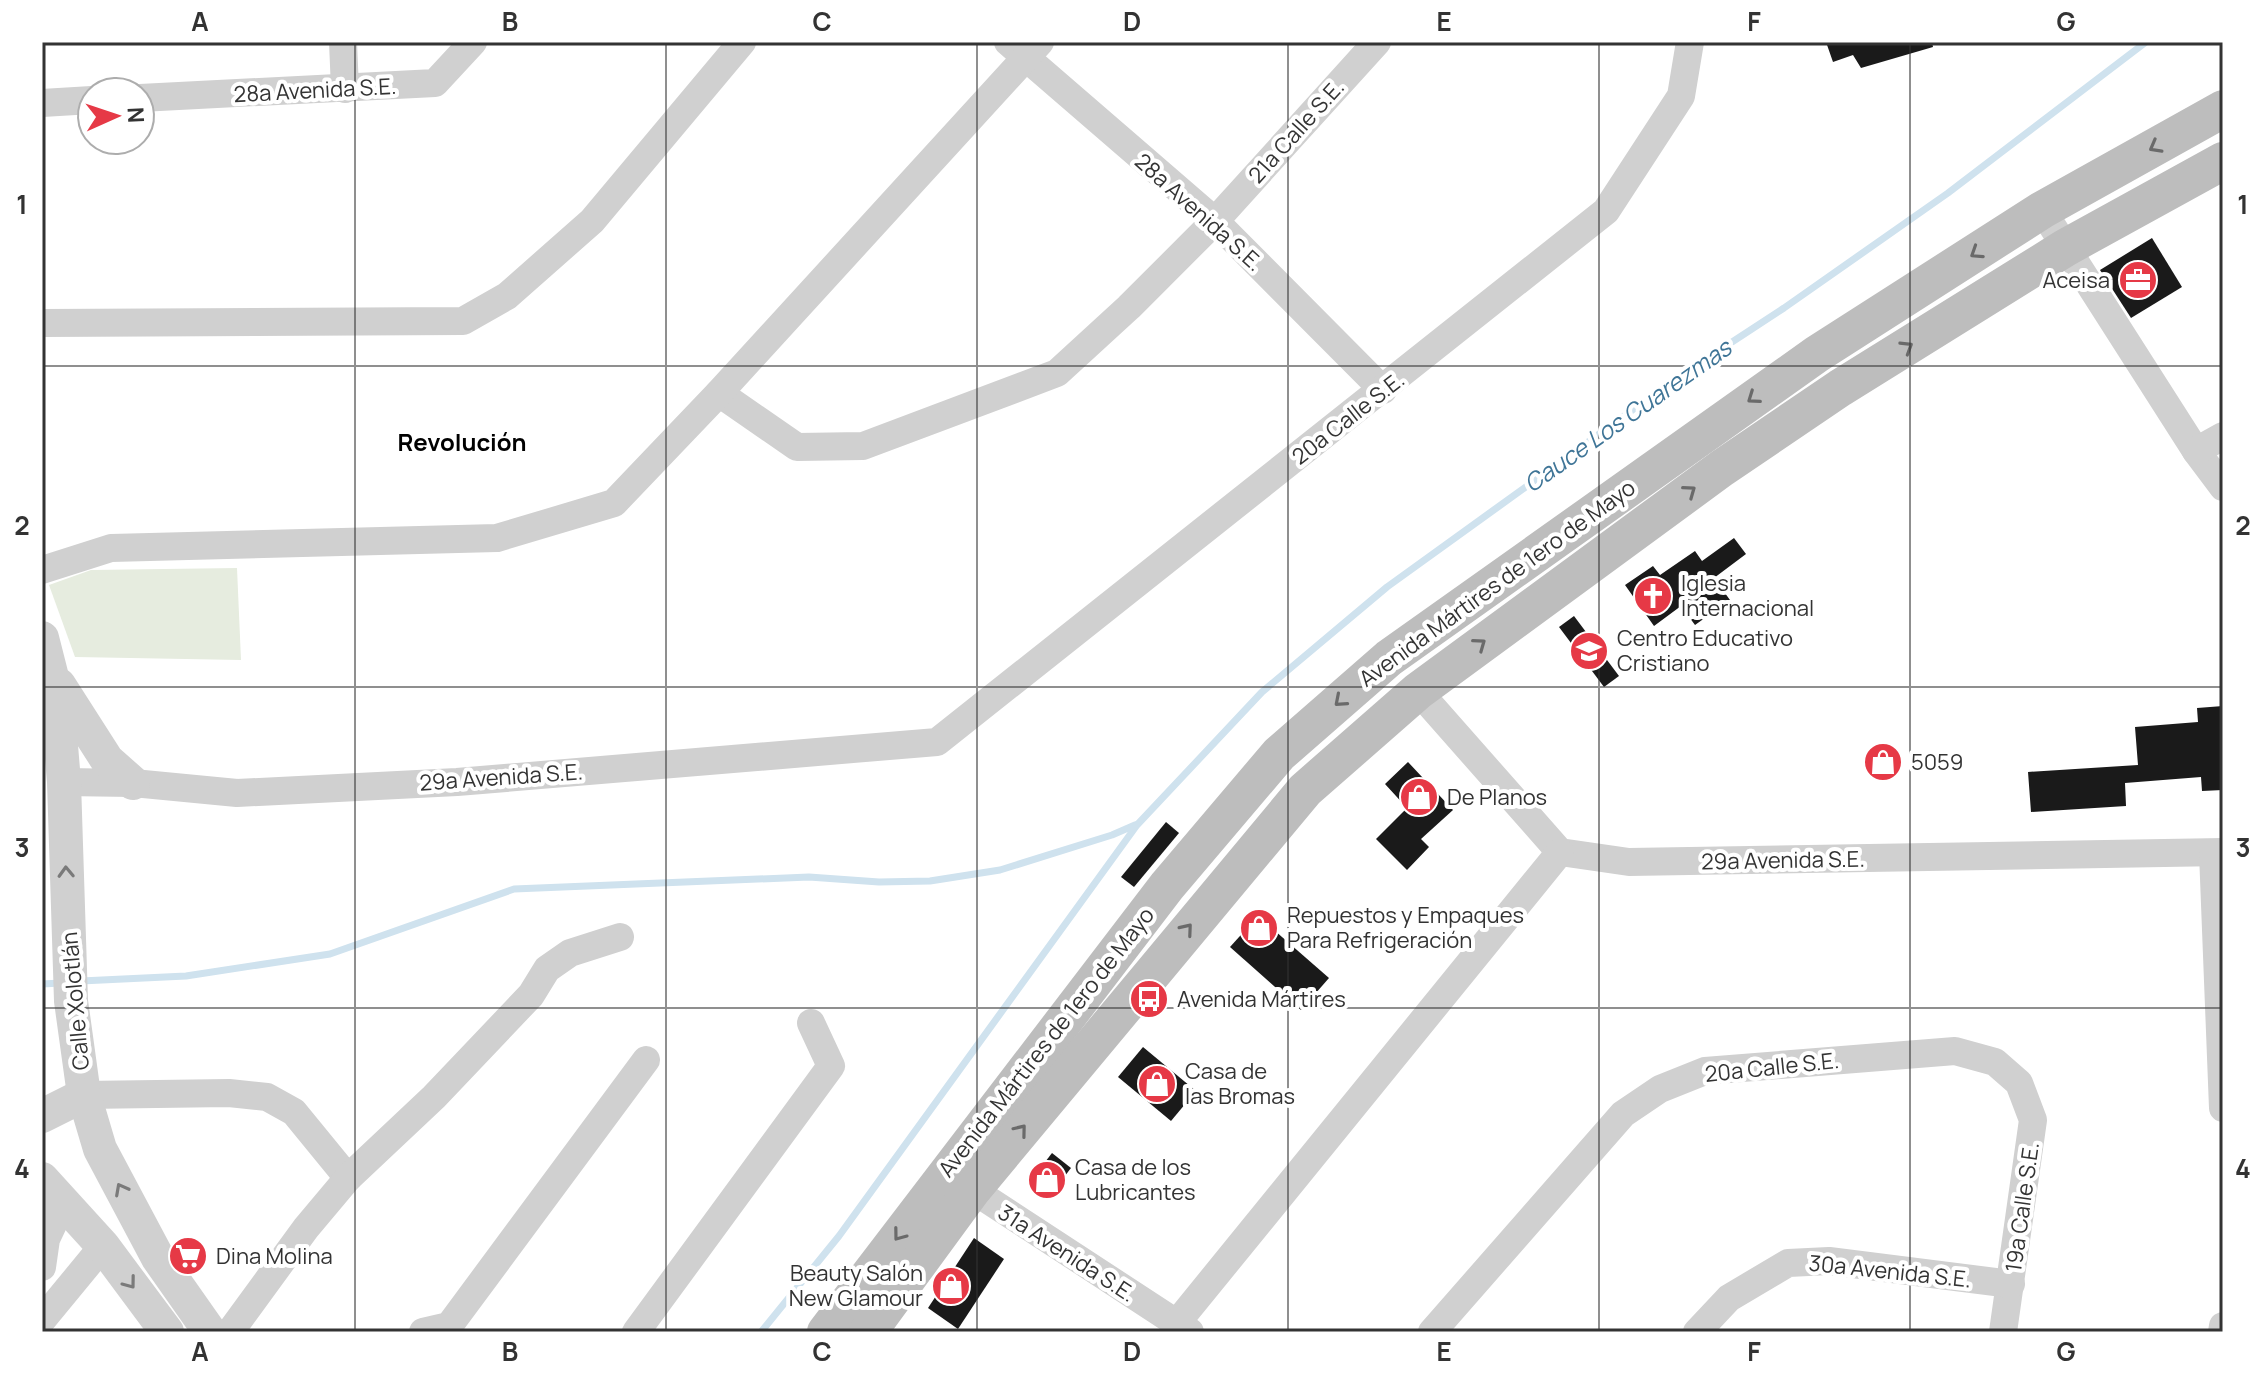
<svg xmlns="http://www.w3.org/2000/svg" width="2265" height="1374" viewBox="0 0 2265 1374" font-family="Manrope,sans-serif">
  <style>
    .green { fill: #e6ecdf }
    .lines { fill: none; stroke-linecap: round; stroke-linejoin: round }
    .stream { stroke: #cfe2ee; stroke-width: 7 }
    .building { fill: #1a1a1a }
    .minor { stroke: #d0d0d0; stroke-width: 28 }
    .tertiary { stroke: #d0d0d0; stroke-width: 34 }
    .secondary { stroke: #bdbdbd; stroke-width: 38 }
    .oneway { stroke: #6a6a6a }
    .oneway2 { stroke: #7a7a7a }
    .grid { fill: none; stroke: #333; stroke-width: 2; stroke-opacity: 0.55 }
    .labels { text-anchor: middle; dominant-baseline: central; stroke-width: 8; stroke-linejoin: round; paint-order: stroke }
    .street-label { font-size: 22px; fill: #333; stroke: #fff }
    .poi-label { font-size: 22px; fill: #333; stroke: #fff; text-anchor: start }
    .water-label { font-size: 24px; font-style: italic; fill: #3f7597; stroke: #fff }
    .neighbourhood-label { font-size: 24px; font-weight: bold; fill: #000; stroke: #fff }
    .neatline { fill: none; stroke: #333; stroke-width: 3 }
    .grid-label { font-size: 26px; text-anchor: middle; font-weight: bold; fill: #333 }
  </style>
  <rect width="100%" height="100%" fill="#fff"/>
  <!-- green -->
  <path class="green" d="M237 568 241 660 75 657 49 585 91 570Z"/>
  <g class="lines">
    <!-- stream -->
    <g class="stream">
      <path d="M81 981 186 976 330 954 514 889 809 877 879 882 930 881 1000 870 1112 835 1135 825"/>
      <path d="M42 984 61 983"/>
      <path d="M761 1332 839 1236 1137 825 1262 692 1387 587 1674 380 1784 308 1948 193 2146 42"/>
    </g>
  </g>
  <!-- building -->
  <g class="building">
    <path d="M1826 42H1932L1933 47 1861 68 1853 55 1833 62Z"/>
    <path d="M2152 238 2182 287 2131 318 2100 270Z"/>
    <path d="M1734 538 1746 554 1714 578 1730 600 1695 625 1681 606 1654 626 1625 585 1653 566 1660 575 1695 551 1702 561Z"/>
    <path d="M1574 616 1619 676 1604 687 1559 627Z"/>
    <path d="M2223 706V790L2202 791 2201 777 2125 783 2126 806 2031 812 2028 772 2138 765 2135 727 2198 722 2197 708Z"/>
    <path d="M1408 762 1453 810 1421 839 1429 847 1407 870 1376 839 1407 808 1385 784Z"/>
    <path d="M1166 822 1179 833 1134 887 1121 877Z"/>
    <path d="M1258 916 1329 978 1301 1010 1230 947Z"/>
    <path d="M1143 1047 1196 1091 1171 1121 1118 1077Z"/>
    <path d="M1052 1153 1071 1168 1048 1198 1029 1183Z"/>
    <path d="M974 1238 1004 1259 958 1329 928 1308Z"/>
  </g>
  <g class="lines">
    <!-- minor -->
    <g class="minor">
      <path d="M343 42 345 89"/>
      <path d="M1008 42 1215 221 1383 390"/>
      <path d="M140 98 435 83 473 42"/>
      <path d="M42 103 92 100"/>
      <path d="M2042 210 2196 451 2223 487"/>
      <path d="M42 323 463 321 507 296 592 221 742 42"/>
      <path d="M719 393 797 447 863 446 1057 373 1129 307 1215 221 1377 42"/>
      <path d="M2196 451 2223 436"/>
      <path d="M42 570 111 548 497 538 614 503 719 393 1040 42"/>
      <path d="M1418 691 1560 852 1629 862 2223 852"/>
      <path d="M64 782 133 783 237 793 457 782 937 742 1606 211 1681 96 1690 42"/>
      <path d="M2213 853 2223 1108"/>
      <path d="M84 1095 229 1093 267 1097 294 1112 348 1178"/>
      <path d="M956 1179 1190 1332"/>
      <path d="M42 1267 46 1239 64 1201"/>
      <path d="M42 1320 103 1246"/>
      <path d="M1176 1324 1560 852"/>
      <path d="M230 1332 306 1228 348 1178 434 1097 531 995 547 969 570 953 620 937"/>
      <path d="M423 1332 449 1326 646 1060"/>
      <path d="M636 1332 831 1066 811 1023"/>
      <path d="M1432 1332 1623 1114 1660 1089 1705 1071 1955 1051 1995 1062 2019 1083 2033 1120 2003 1332"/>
      <path d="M1697 1332 1729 1298 1788 1263 1829 1261 2011 1284"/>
      <path d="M2222 1332 2223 1326"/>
    </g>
    <!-- tertiary -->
    <g class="tertiary">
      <path d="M42 638 57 697 64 782 71 1001 84 1095 100 1149 158 1258 210 1332"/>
      <path d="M59 685 107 760 133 783"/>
      <path d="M42 1116 84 1095"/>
      <path d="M42 1179 103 1246 167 1332"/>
    </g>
    <!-- secondary -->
    <g class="secondary">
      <path d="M826 1332 1167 886 1279 754 1389 658 1817 354 2042 210 2223 109"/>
      <path d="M868 1332 972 1190 1305 790 1418 691 1722 468 1840 388 2065 248 2223 161"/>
    </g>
  </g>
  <!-- one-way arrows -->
  <defs><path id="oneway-chevron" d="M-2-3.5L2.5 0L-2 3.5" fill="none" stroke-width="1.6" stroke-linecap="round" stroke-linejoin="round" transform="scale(2)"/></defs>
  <g class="oneway">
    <use href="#oneway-chevron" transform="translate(2155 147) rotate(151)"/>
    <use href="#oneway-chevron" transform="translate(1976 253) rotate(147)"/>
    <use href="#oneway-chevron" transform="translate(1907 347) rotate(-32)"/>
    <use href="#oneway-chevron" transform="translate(1753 398) rotate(145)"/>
    <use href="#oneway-chevron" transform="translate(1690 491) rotate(-36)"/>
    <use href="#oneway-chevron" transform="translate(1480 644) rotate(-36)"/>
    <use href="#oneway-chevron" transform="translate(1340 701) rotate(139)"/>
    <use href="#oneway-chevron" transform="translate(1187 929) rotate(-50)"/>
    <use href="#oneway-chevron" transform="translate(1021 1130) rotate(-51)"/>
    <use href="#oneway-chevron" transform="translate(899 1235) rotate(127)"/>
  </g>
  <g class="oneway2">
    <use href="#oneway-chevron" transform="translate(66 872) rotate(-92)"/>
    <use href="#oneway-chevron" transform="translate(121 1189) rotate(-118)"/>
    <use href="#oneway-chevron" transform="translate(130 1283) rotate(53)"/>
  </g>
  <!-- grid -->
  <path class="grid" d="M355 42V1332M666 42V1332M977 42V1332M1288 42V1332M1599 42V1332M1910 42V1332M42 366H2223M42 687H2223M42 1008H2223"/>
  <!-- icons -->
  <defs>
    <symbol id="office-disc" viewBox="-11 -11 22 22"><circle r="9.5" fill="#e63946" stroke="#fff"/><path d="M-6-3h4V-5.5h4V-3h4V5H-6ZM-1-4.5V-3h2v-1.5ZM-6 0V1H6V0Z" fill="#fff"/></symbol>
    <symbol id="church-disc" viewBox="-11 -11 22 22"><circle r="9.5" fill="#e63946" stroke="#fff"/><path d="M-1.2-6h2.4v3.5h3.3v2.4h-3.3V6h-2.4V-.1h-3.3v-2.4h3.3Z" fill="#fff"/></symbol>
    <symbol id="school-disc" viewBox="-11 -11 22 22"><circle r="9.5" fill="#e63946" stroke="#fff"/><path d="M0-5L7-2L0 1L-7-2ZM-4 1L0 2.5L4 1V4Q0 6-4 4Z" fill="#fff"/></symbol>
    <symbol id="shop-disc" viewBox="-11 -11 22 22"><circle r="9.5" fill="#e63946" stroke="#fff"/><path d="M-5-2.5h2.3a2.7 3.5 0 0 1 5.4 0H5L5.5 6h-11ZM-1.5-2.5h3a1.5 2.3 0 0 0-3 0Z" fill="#fff"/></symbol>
    <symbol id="bus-disc" viewBox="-11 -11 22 22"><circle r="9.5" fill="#e63946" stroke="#fff"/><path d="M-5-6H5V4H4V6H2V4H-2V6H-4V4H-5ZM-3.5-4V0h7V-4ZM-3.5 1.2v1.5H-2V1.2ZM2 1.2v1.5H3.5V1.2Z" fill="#fff"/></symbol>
    <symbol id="supermarket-disc" viewBox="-11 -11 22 22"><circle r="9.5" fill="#e63946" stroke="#fff"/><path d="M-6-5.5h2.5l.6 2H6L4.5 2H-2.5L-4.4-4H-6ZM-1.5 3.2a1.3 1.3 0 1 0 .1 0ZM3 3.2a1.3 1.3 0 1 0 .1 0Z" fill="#fff"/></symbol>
  </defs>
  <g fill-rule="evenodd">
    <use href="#office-disc" x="2116" y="258" width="44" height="44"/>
    <use href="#church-disc" x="1631" y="574" width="44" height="44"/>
    <use href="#school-disc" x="1567" y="629" width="44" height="44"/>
    <use href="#shop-disc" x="1861" y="740" width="44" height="44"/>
    <use href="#shop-disc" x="1397" y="775" width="44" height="44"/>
    <use href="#shop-disc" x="1237" y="906" width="44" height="44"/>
    <use href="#bus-disc" x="1127" y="977" width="44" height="44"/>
    <use href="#shop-disc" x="1135" y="1062" width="44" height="44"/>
    <use href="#shop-disc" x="1025" y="1158" width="44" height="44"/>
    <use href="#supermarket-disc" x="166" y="1234" width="44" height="44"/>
    <use href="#shop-disc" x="929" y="1264" width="44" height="44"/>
  </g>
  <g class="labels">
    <!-- street labels -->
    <g class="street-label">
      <text transform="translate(315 90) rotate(-3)">28a Avenida S.E.</text>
      <text transform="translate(1296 131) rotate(-48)">21a Calle S.E.</text>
      <text transform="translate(1199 212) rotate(42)">28a Avenida S.E.</text>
      <text transform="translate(1348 418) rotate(-38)">20a Calle S.E.</text>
      <text transform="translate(1497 583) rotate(-36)">Avenida Mártires de 1ero de Mayo</text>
      <text transform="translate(501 777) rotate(-4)">29a Avenida S.E.</text>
      <text transform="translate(1783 860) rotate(-1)">29a Avenida S.E.</text>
      <text transform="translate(75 1001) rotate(-95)">Calle Xolotlán</text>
      <text transform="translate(1046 1042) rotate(-52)">Avenida Mártires de 1ero de Mayo</text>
      <text transform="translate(1772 1067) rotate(-6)">20a Calle S.E.</text>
      <text transform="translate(2022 1207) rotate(-82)">19a Calle S.E.</text>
      <text transform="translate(1067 1253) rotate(33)">31a Avenida S.E.</text>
      <text transform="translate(1890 1271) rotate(6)">30a Avenida S.E.</text>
    </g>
    <!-- poi labels -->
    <g class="poi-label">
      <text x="2110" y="280" text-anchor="end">Aceisa</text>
      <text x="1681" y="583">Iglesia<tspan x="1681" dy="25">Internacional</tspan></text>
      <text x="1617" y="638">Centro Educativo<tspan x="1617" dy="25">Cristiano</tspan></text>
      <text x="1911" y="762">5059</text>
      <text x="1447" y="797">De Planos</text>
      <text x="1287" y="915">Repuestos y Empaques<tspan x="1287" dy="25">Para Refrigeración</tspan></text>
      <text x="1177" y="999">Avenida Mártires</text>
      <text x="1185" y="1071">Casa de<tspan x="1185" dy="25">las Bromas</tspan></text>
      <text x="1075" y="1167">Casa de los<tspan x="1075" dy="25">Lubricantes</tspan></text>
      <text x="216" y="1256">Dina Molina</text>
      <text x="923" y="1273" text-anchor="end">Beauty Salón<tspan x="923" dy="25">New Glamour</tspan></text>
    </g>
    <!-- water labels -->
    <g class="water-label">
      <text transform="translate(1627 415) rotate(-35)">Cauce Los Cuarezmas</text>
    </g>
    <!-- neighbourhood labels -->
    <g class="neighbourhood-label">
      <text x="462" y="441">Revolución</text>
    </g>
  </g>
  <!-- border -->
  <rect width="2265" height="1374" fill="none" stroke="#ffffff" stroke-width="88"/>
  <!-- north arrow -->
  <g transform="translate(116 116) rotate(87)"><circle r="38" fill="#ffffff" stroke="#adadad" stroke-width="2"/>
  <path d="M0-6L14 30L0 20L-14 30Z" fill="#e63946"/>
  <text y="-12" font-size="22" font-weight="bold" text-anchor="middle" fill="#333333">N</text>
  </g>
  <rect x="44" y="44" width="2177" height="1286" class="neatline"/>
  <g class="grid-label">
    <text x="200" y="31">A</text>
    <text x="510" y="31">B</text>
    <text x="822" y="31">C</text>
    <text x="1132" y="31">D</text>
    <text x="1444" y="31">E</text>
    <text x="1754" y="31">F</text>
    <text x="2066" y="31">G</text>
    <text x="22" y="214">1</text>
    <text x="2243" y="214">1</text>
    <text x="22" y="535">2</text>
    <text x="2243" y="535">2</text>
    <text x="22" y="857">3</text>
    <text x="2243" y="857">3</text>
    <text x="22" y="1178">4</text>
    <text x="2243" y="1178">4</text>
    <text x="200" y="1361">A</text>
    <text x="510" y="1361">B</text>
    <text x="822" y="1361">C</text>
    <text x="1132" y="1361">D</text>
    <text x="1444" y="1361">E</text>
    <text x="1754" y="1361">F</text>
    <text x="2066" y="1361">G</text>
  </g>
</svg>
